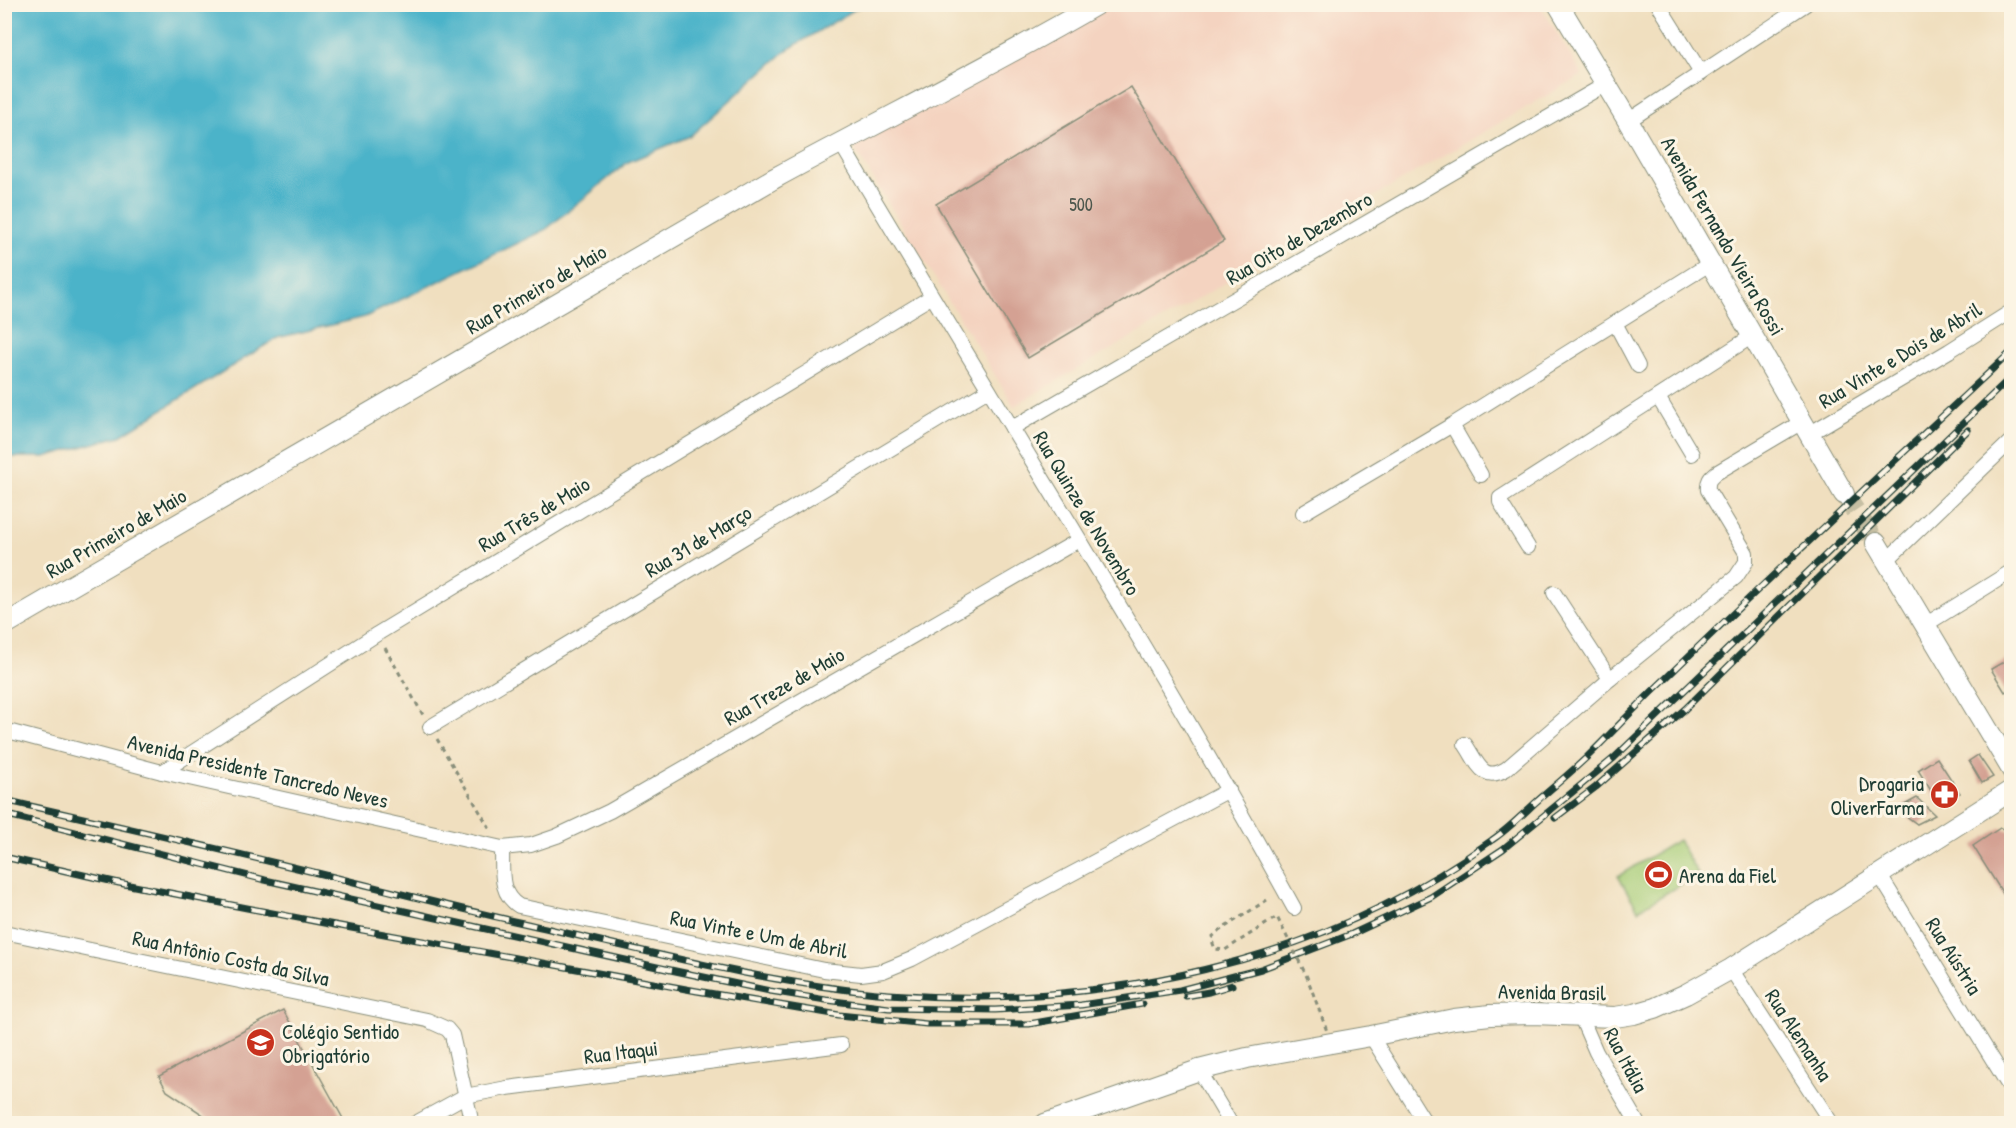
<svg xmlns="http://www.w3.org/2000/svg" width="2016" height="1128" viewBox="0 0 2016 1128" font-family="'Patrick Hand',sans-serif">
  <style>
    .built { fill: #f4d3c0 }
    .green { fill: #a6cc76; stroke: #628455; stroke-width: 1.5 }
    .water { fill: #4bb3c9; stroke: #35787e; stroke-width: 1.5 }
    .building { fill: #d4a193 }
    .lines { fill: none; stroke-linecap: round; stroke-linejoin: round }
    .secondary-tunnel { stroke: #c6bfa3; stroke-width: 20; stroke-dasharray: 20 10; stroke-linecap: butt }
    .street-casing { stroke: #888e7a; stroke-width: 16 }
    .secondary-casing { stroke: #888e7a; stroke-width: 22 }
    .path { stroke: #888e7a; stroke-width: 3; stroke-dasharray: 4.5 4.5; stroke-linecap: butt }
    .street { stroke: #fff; stroke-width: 14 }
    .secondary { stroke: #fff; stroke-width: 20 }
    .rail-casing { stroke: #1f3d34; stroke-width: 7 }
    .rail { stroke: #fcf5e5; stroke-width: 4.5; stroke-dasharray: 14; stroke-linecap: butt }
    .path-bridge { stroke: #888e7a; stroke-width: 3; stroke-dasharray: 4.5 4.5; stroke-linecap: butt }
    .labels { text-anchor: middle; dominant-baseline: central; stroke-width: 6; stroke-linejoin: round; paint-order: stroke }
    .number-label { font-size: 18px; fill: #4c564c }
    .street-label { font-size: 21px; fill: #1f3d34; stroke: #fcf5e5 }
    .poi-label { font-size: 21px; fill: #1f3d34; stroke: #fcf5e5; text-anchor: start }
  </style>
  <rect width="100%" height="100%" fill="#fcf5e5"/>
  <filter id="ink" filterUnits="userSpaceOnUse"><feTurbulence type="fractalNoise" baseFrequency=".0167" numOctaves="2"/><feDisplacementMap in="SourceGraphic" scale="12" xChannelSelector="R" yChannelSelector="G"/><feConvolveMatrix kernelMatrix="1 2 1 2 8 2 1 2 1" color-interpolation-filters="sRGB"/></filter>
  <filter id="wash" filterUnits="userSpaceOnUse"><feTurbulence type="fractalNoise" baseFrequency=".008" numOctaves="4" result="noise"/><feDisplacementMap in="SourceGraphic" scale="24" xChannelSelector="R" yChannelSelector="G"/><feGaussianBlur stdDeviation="1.35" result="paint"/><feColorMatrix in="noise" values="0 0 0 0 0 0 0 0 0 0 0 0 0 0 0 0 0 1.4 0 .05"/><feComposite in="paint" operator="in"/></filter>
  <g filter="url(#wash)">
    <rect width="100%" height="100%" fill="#f0dfbf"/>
    <!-- built -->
    <path class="built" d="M1109 5H1540L1582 75 1014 406 853 146Z"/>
    <!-- green -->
    <path class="green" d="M1678 840 1698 874 1638 910 1618 876Z"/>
    <!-- water -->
    <path class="water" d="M5 4H862V5L787 50 690 136 628 162 545 230 365 317 277 338 120 436 45 457H5Z"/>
    <g id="blocks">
      <!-- building -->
      <g class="building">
        <path d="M1131 87 1224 241 1028 358 936 204Z"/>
        <path d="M2012 657V688L2005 692 1991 669Z"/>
        <path d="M1978 755 1993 777 1982 783 1969 761Z"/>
        <path d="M1937 758 1960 793 1940 805 1918 770Z"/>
        <path d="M1917 798 1935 815 1917 824 1897 809Z"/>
        <path d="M2000 828 2012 831V893L2005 897 1973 846Z"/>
        <path d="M283 1010 346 1124H217L167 1091 159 1076Z"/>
      </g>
    </g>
  </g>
  <g filter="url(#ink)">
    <use href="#blocks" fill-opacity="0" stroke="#888e7a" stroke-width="1.5"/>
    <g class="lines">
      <!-- secondary-tunnel -->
      <path class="secondary-tunnel" d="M1844 494 1876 543"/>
      <defs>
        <g id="street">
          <path d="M1658 4 1701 73"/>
          <path d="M1628 121 1806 4"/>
          <path d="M840 142C991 398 1151 648 1294 908"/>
          <path d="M1615 323 1638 366"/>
          <path d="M1658 397 1692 454"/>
          <path d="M1452 425 1481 475"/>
          <path d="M1012 428 1606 84"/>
          <path d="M1809 434 1949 351 2012 311"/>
          <path d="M1303 513 1452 425 1711 263"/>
          <path d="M1528 547 1500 502V498L1754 335"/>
          <path d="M1886 561 2012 440"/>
          <path d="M1554 593 1610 679"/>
          <path d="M1925 625 2012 571"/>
          <path d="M430 727 988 390"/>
          <path d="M4 730 162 772 502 848 531 845 557 836 610 811 1079 540"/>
          <path d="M1465 744C1478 763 1482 783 1506 769L1610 679 1736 577 1746 562V553L1708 490C1707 481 1710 478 1716 473L1802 422"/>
          <path d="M162 772 377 634 931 297"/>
          <path d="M502 848C503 870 498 893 519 906L824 970 861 974 883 971 912 959 1229 790"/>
          <path d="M1879 874 2012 1091"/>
          <path d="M4 932 427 1020 447 1029 452 1035 472 1124"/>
          <path d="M1731 969 1832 1124"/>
          <path d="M1580 1015 1596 1052 1638 1124"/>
          <path d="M1371 1036 1426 1124"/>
          <path d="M1199 1070 1231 1124"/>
          <path d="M414 1124 465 1096 507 1088 841 1045"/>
        </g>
        <g id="secondary">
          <path d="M1558 4 1628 121 1844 494"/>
          <path d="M1876 543 2012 770"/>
          <path d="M4 625 773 179C881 120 991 66 1097 4"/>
          <path d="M1045 1124 1199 1070 1247 1058 1371 1036 1454 1019 1490 1015 1532 1014 1615 1017 1634 1014 1655 1008 1686 994 1731 969 2012 790"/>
        </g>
      </defs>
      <!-- street casing -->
      <use href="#street" class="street-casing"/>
      <!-- secondary casing -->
      <use href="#secondary" class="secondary-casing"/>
      <!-- path -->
      <g class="path">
        <path d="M385 648 423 715"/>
        <path d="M437 739 490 829"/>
      </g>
      <!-- street -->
      <use href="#street" class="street"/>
      <!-- secondary -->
      <use href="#secondary" class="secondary"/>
      <defs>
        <g id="rail">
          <path d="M4 800C96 821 189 842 280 864 361 883 441 905 523 923 643 950 766 984 889 994 1097 1010 1322 964 1492 840 1507 830 1521 816 1535 803 1552 788 1569 774 1586 758 1613 732 1638 704 1666 678 1780 567 1896 460 2012 351"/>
          <path d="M4 814 265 880 666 969 770 991 826 1000 889 1008 995 1010 1081 1005 1180 990 1261 969 1352 934 1431 897 1503 849 1614 758 2012 376"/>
          <path d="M1555 818 1596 787 1685 709 1968 430"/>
          <path d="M4 857 119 883 324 923 697 991 839 1015 927 1024H1029L1142 1004"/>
          <path d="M1186 996 1209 992 1232 985"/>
        </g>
      </defs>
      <!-- rail casing -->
      <use href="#rail" class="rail-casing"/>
      <!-- rail -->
      <use href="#rail" class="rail"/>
      <!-- path-bridge -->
      <path class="path-bridge" d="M1267 900 1219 931 1211 938 1215 949 1225 950 1277 917 1307 977 1328 1034"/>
    </g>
  </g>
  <!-- icons -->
  <defs>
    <symbol id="pharmacy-disc" viewBox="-11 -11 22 22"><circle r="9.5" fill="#c8321e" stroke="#fcf5e5"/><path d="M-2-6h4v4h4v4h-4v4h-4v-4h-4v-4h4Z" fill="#fff"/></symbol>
    <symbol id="stadium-disc" viewBox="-11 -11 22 22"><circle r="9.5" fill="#c8321e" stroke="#fcf5e5"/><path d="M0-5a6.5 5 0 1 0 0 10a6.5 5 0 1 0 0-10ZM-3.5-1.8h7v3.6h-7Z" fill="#fff"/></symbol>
    <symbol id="school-disc" viewBox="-11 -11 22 22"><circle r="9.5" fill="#c8321e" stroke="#fcf5e5"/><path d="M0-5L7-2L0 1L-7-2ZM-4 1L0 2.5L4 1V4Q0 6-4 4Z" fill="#fff"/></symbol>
  </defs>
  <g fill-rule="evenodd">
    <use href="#pharmacy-disc" x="1928" y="778" width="33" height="33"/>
    <use href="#stadium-disc" x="1642" y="858" width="33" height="33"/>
    <use href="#school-disc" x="244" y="1026" width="33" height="33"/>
  </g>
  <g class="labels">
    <!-- number labels -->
    <g class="number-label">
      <text x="1081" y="204">500</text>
    </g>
    <!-- street labels -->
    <g class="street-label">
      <text transform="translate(1723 236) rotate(60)">Avenida Fernando Vieira Rossi</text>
      <text transform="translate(1299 238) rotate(-30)">Rua Oito de Dezembro</text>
      <text transform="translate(536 289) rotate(-30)">Rua Primeiro de Maio</text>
      <text transform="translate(1900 355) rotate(-31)">Rua Vinte e Dois de Abril</text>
      <text transform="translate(1087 513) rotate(59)">Rua Quinze de Novembro</text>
      <text transform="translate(534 514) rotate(-31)">Rua Três de Maio</text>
      <text transform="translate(116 533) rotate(-30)">Rua Primeiro de Maio</text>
      <text transform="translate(698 541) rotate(-31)">Rua 31 de Março</text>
      <text transform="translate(784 686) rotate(-30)">Rua Treze de Maio</text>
      <text transform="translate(258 771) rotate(13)">Avenida Presidente Tancredo Neves</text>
      <text transform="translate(759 934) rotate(11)">Rua Vinte e Um de Abril</text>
      <text transform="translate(1954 956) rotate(58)">Rua Aústria</text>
      <text transform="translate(231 958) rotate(12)">Rua Antônio Costa da Silva</text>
      <text transform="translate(1552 992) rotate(1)">Avenida Brasil</text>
      <text transform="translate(1799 1035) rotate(57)">Rua Alemanha</text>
      <text transform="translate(621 1052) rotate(-7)">Rua Itaqui</text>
      <text transform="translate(1626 1060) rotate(62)">Rua Itália</text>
    </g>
    <!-- poi labels -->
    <g class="poi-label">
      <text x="1924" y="783" text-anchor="end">Drogaria<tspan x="1924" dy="24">OliverFarma</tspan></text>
      <text x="1679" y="875">Arena da Fiel</text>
      <text x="282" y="1031">Colégio Sentido<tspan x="282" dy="24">Obrigatório</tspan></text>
    </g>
  </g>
  <!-- margin -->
  <rect width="2016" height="1128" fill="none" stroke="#fcf5e5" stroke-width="24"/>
</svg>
